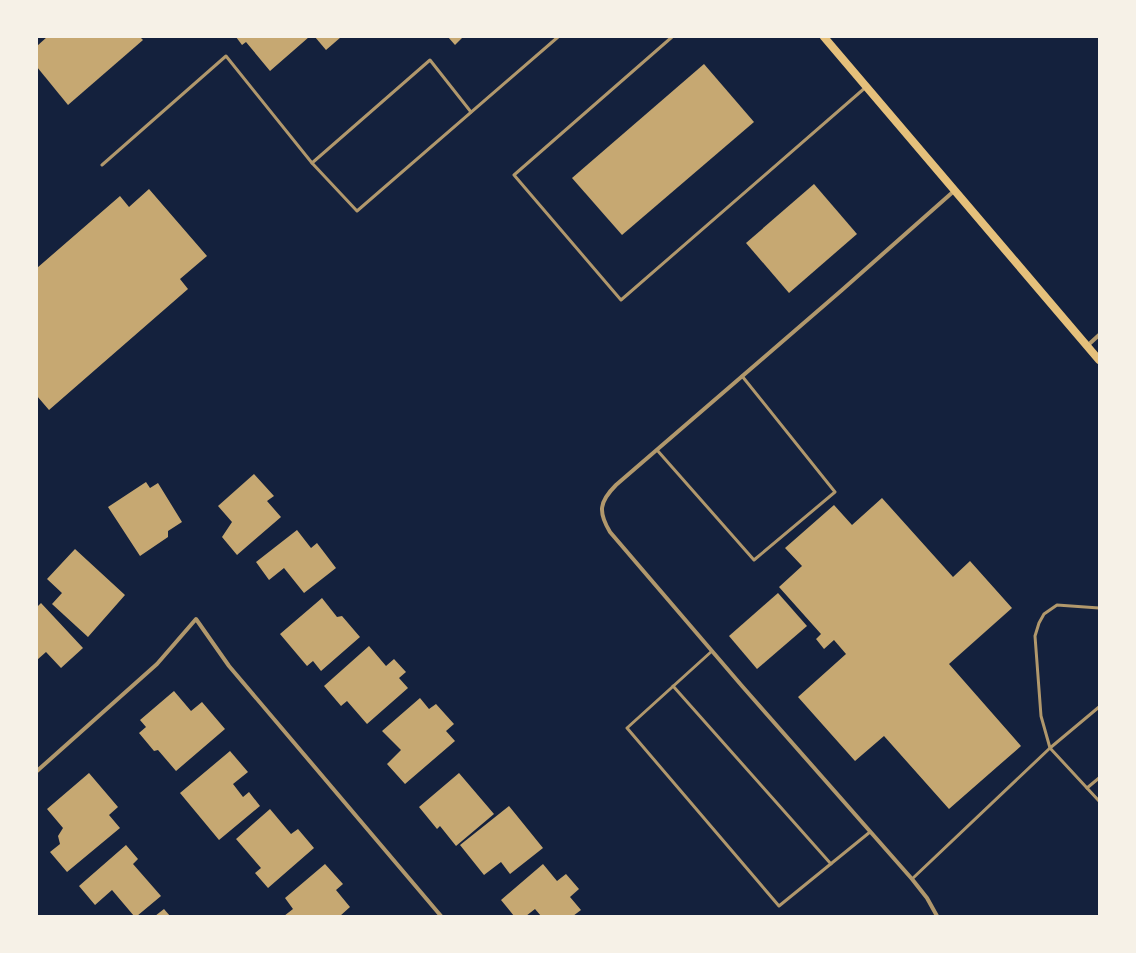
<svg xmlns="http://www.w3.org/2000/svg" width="1136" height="953" viewBox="0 0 1136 953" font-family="Inter,sans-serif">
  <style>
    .building { fill: #c6a872 }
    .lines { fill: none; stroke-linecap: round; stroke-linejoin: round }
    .service { stroke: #b1986c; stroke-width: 3 }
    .minor { stroke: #b1986c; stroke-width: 4 }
    .secondary { stroke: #e5c07b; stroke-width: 8 }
  </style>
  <rect width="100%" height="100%" fill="#14213d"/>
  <!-- building -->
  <g class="building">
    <path d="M47 37H140L143 40 68 105 37 67V46Z"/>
    <path d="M236 37H309L270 71 246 42 242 45Z"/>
    <path d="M315 37H341L326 50Z"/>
    <path d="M448 37H463L455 45Z"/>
    <path d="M704 64 754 122 622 235 572 178Z"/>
    <path d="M814 184 857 234 789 293 746 243Z"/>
    <path d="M149 189 207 256 180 279 188 289 49 410 37 396V268L120 196 129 207Z"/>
    <path d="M254 474 274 496 267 501 281 517 237 555 222 537 232 522 218 506Z"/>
    <path d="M146 482 150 488 158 483 182 522 168 531V537L140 556 108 507Z"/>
    <path d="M882 498 953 577 970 561 1012 608 949 664 1021 746 949 809 884 736 855 761 798 697 846 654 834 640 824 649 816 639 821 634 779 587 802 566 785 548 834 505 852 525Z"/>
    <path d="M297 530 311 548 317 543 336 568 304 593 284 568 269 580 256 562Z"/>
    <path d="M75 549 125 595 88 637 52 604 62 593 47 579Z"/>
    <path d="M778 593 807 626 757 669 729 636Z"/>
    <path d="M322 598 337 617 342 616 360 637 321 671 313 661 307 666 280 634Z"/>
    <path d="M41 603 83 648 61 668 46 652 37 660V607Z"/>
    <path d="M369 646 386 666 394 659 406 672 399 678 408 688 367 724 347 701 341 706 324 686Z"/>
    <path d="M174 691 191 711 202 702 225 729 176 771 158 750 154 751 139 733 146 727 140 720Z"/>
    <path d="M420 698 429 709 436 704 454 724 446 731 455 741 405 784 387 764 401 750 382 731Z"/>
    <path d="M230 751 248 772 233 784 243 797 249 792 260 806 219 840 180 793Z"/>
    <path d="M89 773 118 807 109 815 120 828 67 872 50 852 60 844 58 836 63 828 47 809Z"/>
    <path d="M459 773 494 814 456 846 440 826 437 829 419 807Z"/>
    <path d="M509 806 543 848 510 874 501 862 484 875 460 845Z"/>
    <path d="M270 809 291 834 298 829 314 848 268 888 255 873 261 868 236 839Z"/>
    <path d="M126 845 138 859 133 864 161 896 137 916H134L112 890 95 905 79 886Z"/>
    <path d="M325 864 343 884 336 890 350 907 340 916H284L293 909 285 898Z"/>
    <path d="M543 864 557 881 566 874 579 889 570 897 581 910 573 916H541L535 909 526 916H514L501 900Z"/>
    <path d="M164 909 170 916H155Z"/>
  </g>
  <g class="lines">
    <!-- service -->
    <g class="service">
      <path d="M672 37 514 175 621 300 866 87"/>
      <path d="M312 163 430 60 471 112"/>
      <path d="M102 165 226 56 312 163 357 211 558 37"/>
      <path d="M657 450 754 560 835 492 742 376"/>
      <path d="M1099 608 1057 605 1044 614 1039 623 1035 636 1041 716 1050 748 1099 801"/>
      <path d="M712 651 627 728 779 906 870 832"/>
      <path d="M673 686 831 864"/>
      <path d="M1087 788 1099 778"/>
      <path d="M912 879 1050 748 1099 707"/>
    </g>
    <!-- minor -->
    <g class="minor">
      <path d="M1087 346 1099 335"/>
      <path d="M37 771 157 664 196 619 229 666 441 916"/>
      <path d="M937 916 927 898 912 879 742 686 610 532C598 512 599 502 616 485L842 290 954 191"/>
    </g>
    <!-- secondary -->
    <path class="secondary" d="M824 37 1099 360"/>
  </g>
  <!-- border -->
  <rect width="1136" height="953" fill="none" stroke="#f6f1e7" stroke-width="76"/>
</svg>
